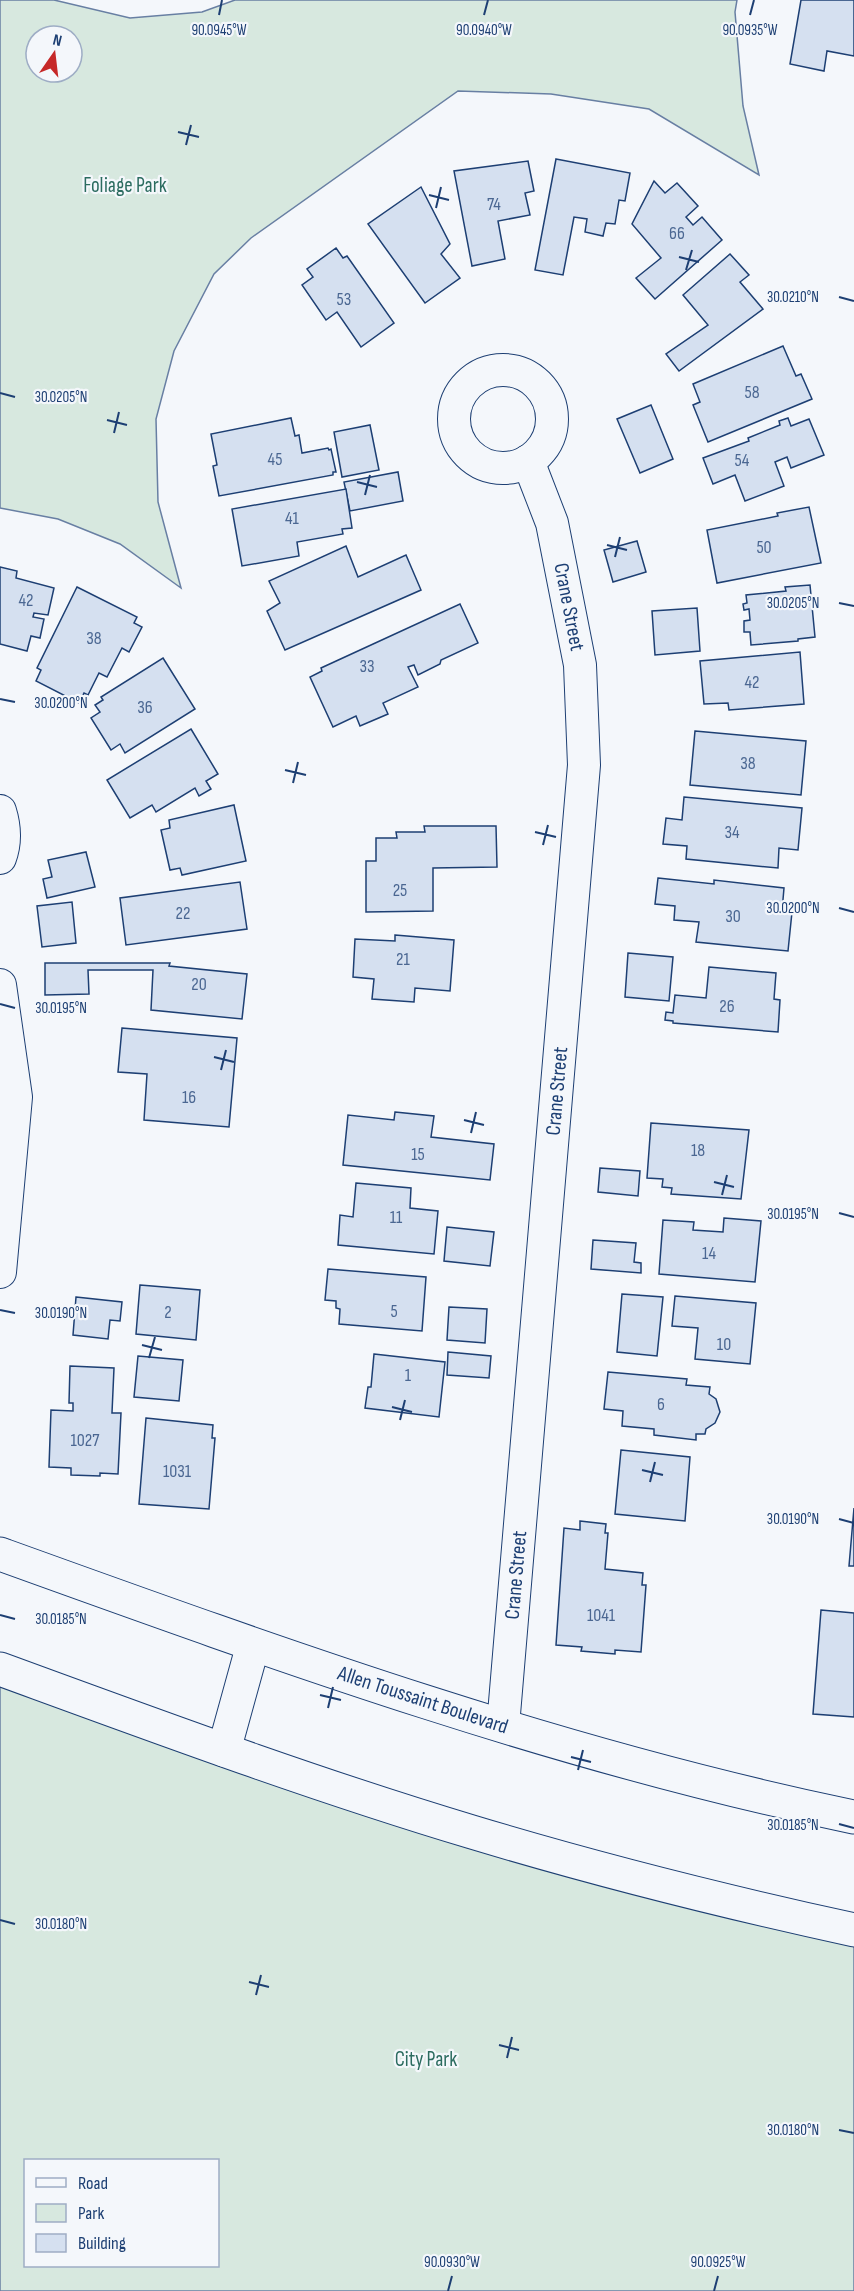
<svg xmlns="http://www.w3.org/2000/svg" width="854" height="2291" viewBox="0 0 854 2291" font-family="'Sofia Sans Condensed',sans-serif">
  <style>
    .green { fill: #d7e8df; stroke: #687fa3; stroke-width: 1.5; fill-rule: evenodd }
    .building { fill: #d5e0f0; stroke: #1d3f73; stroke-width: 1.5 }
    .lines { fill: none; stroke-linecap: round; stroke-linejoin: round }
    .minor-casing { stroke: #1d3f73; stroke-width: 34 }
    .secondary-casing { stroke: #1d3f73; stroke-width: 35 }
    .minor { stroke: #f4f7fb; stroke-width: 32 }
    .secondary { stroke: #f4f7fb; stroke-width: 33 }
    .ticks { fill: none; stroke: #1d3f73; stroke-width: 2 }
    .labels { text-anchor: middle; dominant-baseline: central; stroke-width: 4.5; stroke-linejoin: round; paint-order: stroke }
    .number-label { font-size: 18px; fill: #4b6792 }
    .park-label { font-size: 21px; fill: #2c6c60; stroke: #f4f7fb }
    .street-label { font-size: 21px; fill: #1d3f73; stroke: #f4f7fb }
    .ticks-label { font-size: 15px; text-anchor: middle; fill: #1d3f73; stroke: #f4f7fb; stroke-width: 4.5; stroke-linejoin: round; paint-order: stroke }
  </style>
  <rect width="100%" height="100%" fill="#f4f7fb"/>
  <!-- green -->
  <g class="green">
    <path d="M0 0H54L130 18 202 12 235 0H737L735 12 743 106 759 175 649 109 551 94 458 91 251 238 214 274 174 351 156 419 158 502 181 588 120 544 58 519 0 508ZM36 36H72V72H36Z"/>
    <path d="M0 1669 224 1750 854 1930V2291H0ZM26 2160H218V2266H26Z"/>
  </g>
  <!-- building -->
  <g class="building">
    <path d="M801 0H854V56L827 51 824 71 790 64Z"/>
    <path d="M556 159 630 173 625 201 619 200 615 224 606 223 603 236 585 232 587 219 574 217 563 275 535 270Z"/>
    <path d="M528 161 534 191 525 193 530 215 498 221 505 259 472 266 454 171Z"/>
    <path d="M654 181 665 193 677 183 698 206 686 217 693 225 702 217 722 240 655 299 636 278 661 258 632 224Z"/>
    <path d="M421 187 450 244 441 254 460 278 425 303 368 224Z"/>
    <path d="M336 248 343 258 347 256 394 323 361 347 337 312 326 320 302 285 313 277 307 269Z"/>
    <path d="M730 254 749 275 740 282 763 309 679 371 666 354 708 325 683 295Z"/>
    <path d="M783 346 796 376 801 374 812 399 708 442 693 405 700 402 693 384Z"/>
    <path d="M651 405 673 459 640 473 617 419Z"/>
    <path d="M291 418 295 436 299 435 302 453 328 448 329 450 331 449 336 472H333V475L219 496 213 466 217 465 211 434Z"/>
    <path d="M788 418 791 426 809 419 824 455 791 468 787 457 775 462 784 486 745 501 735 475 713 484 703 458 749 441 748 438 780 425 779 421Z"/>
    <path d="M370 425 379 470 342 477 334 432Z"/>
    <path d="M398 472 403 501 350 511 344 482Z"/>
    <path d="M346 489 352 528 342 529 343 534 297 542 299 556 242 566 232 509Z"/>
    <path d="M809 507 821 563 717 583 707 530 778 516 777 513Z"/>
    <path d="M637 541 646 572 613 582 604 550Z"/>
    <path d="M346 546 358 577 406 555 421 590 285 650 267 611 280 603 269 581Z"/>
    <path d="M0 567 17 571 16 578 54 588 48 615 34 613 33 617 44 619 40 638 31 636 27 651 0 644Z"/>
    <path d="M810 585 815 637 798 639V641L751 645 750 632H744V621L750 620 749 609 744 610 743 604 747 603 746 595 786 591 785 587Z"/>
    <path d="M77 587 137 617 134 623 142 627 129 652 122 648 107 677 99 673 88 695 84 693 79 703 36 681 41 670 37 668Z"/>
    <path d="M460 604 478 643 441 660 440 664 418 675 414 665 408 667 418 687 383 703 388 714 360 726 356 716 333 727 310 677 322 671 321 668Z"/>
    <path d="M697 608 700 651 655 655 652 611Z"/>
    <path d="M800 652 804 704 729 710 728 703 704 704 700 661Z"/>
    <path d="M163 658 195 709 125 753 120 744 111 750 91 718 100 712 95 705 103 700 101 697Z"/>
    <path d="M191 729 218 774 206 781 211 789 199 796 195 788 156 812 152 805 130 818 107 780Z"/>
    <path d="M695 731 806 741 801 795 690 785Z"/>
    <path d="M684 797 802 808 798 850 779 848 778 868 686 859 687 846 663 844 666 818 682 820Z"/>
    <path d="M234 805 246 861 182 875 180 868 170 870 161 830 170 828 169 820Z"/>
    <path d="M424 826H496L497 867 433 868V911L366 912V861H376V838H397L396 832H425Z"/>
    <path d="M86 852 95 887 47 898 43 879 52 877 48 860Z"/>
    <path d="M658 878 714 884V880L784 888 782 911 792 912 788 951 696 942 699 922 674 920 675 906 655 904Z"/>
    <path d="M240 882 247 929 126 945 120 898Z"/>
    <path d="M72 902 76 943 42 947 37 906Z"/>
    <path d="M395 935 454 940 450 991 415 988 414 1002 372 999 374 979 353 977 355 939 395 941Z"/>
    <path d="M628 953 673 957 669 1001 625 997Z"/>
    <path d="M45 963H170L169 966 247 974 242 1019 151 1010 153 970H88L89 994 45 995Z"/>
    <path d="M709 967 776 973 774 999 780 1000 778 1032 673 1023V1021L665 1020 666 1012 673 1013 675 995 706 998Z"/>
    <path d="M122 1028 237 1038 229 1127 144 1120 147 1074 118 1072Z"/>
    <path d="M395 1112 434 1116 431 1137 494 1144 490 1180 343 1165 348 1115 394 1120Z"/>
    <path d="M651 1123 749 1130 741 1199 671 1194 672 1188 662 1187 663 1179 647 1178Z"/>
    <path d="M600 1168 640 1171 638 1196 598 1192Z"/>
    <path d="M356 1183 411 1188 410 1208 438 1211 434 1254 338 1245 340 1215 353 1217Z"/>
    <path d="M724 1218 761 1221 755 1282 659 1274 663 1220 694 1222 693 1230 723 1232Z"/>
    <path d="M447 1227 494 1232 490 1266 444 1261Z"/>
    <path d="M593 1240 636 1243 634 1262 641 1263V1273L591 1269Z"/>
    <path d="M328 1269 426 1277 422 1331 339 1324 340 1309 336 1308V1301L325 1300Z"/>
    <path d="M140 1285 200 1290 196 1340 136 1334Z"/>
    <path d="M622 1294 663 1297 657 1356 617 1352Z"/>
    <path d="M675 1296 756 1303 750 1364 695 1359 698 1328 672 1326Z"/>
    <path d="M76 1297 122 1302 120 1321 110 1320 108 1339 73 1335Z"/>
    <path d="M449 1307 487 1309 485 1343 447 1340Z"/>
    <path d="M448 1352 491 1356 489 1378 447 1375Z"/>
    <path d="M374 1354 445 1362 439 1417 365 1408 368 1387H371Z"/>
    <path d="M138 1356 183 1360 179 1401 134 1397Z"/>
    <path d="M70 1366 114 1368 112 1413H121L118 1474 100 1473V1476L71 1475V1468L49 1467 51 1410 73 1411V1403H69Z"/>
    <path d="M608 1372 687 1379 686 1385 710 1387 709 1394 716 1399 720 1412 715 1423 706 1429 705 1434H696V1440L654 1435V1429L622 1426 623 1411 604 1409Z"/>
    <path d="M146 1418 213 1425 212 1438H215L209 1509 139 1504Z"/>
    <path d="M621 1450 690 1457 685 1521 615 1514Z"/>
    <path d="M854 1508V1566H849Z"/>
    <path d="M580 1521 606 1524 605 1533H608L605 1569 643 1573 642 1585H646L641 1652 615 1650V1654L581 1651 582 1647 556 1645 564 1528 580 1530Z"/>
    <path d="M821 1610 854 1613V1717L813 1714Z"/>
  </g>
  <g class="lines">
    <defs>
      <g id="minor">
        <circle cx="503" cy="419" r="49"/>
        <path d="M0 811C5 827 6 842 0 858"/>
        <path d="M0 985 16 1097 0 1272"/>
        <path d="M503 1726 584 765 580 665 552 523 528 461"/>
      </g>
      <g id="secondary">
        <path d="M0 1554C280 1655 562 1757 854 1817"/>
        <path d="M0 1669C156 1726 312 1784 472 1832 598 1870 726 1902 854 1930"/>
        <path d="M224 1750 253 1645"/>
      </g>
    </defs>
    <!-- minor casing -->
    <use href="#minor" class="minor-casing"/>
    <!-- secondary casing -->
    <use href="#secondary" class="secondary-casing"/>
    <!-- minor -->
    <use href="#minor" class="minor"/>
    <!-- secondary -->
    <use href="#secondary" class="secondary"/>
  </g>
  <!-- ticks -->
  <path class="ticks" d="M219 15 222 0M484 15 488 0M750 15 754 0M178 132 199 137M186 145 191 125M429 195 449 200M436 208 441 187M679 257 699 262M686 270 692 250M839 297 854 301M0 393 15 397M107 420 127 425M114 433 119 412M357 482 377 487M365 495 370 475M607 545 627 550M615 557 620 537M839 603 854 606M0 699 15 702M285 770 306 775M293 783 298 762M535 832 556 837M543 845 548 825M839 908 854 912M0 1004 15 1008M214 1057 234 1062M221 1070 226 1050M464 1120 484 1125M471 1133 476 1112M714 1182 734 1187M722 1195 727 1175M839 1213 854 1217M0 1310 15 1313M142 1345 162 1350M149 1358 155 1337M392 1407 412 1412M400 1420 405 1400M642 1470 663 1475M650 1482 655 1462M839 1519 854 1523M0 1615 15 1619M320 1695 341 1700M328 1708 333 1687M571 1757 591 1762M578 1770 583 1750M839 1824 854 1828M0 1920 15 1924M249 1982 269 1987M256 1995 261 1975M499 2045 519 2050M507 2058 512 2037M839 2130 854 2133M448 2291 452 2276M714 2291 718 2276"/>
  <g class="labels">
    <!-- number labels -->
    <g class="number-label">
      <text x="494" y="204">74</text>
      <text x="677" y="233">66</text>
      <text x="344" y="299">53</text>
      <text x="752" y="392">58</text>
      <text x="275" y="459">45</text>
      <text x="742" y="460">54</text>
      <text x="292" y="518">41</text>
      <text x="764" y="547">50</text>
      <text x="26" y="600">42</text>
      <text x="94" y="638">38</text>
      <text x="367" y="666">33</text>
      <text x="752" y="682">42</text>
      <text x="145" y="707">36</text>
      <text x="748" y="763">38</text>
      <text x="732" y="832">34</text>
      <text x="400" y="890">25</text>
      <text x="183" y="913">22</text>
      <text x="733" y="916">30</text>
      <text x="403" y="959">21</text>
      <text x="199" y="984">20</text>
      <text x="727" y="1006">26</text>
      <text x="189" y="1097">16</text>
      <text x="698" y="1150">18</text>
      <text x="418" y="1154">15</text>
      <text x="396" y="1217">11</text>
      <text x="709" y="1253">14</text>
      <text x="394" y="1311">5</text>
      <text x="168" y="1312">2</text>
      <text x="724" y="1344">10</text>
      <text x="408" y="1375">1</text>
      <text x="661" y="1404">6</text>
      <text x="85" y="1440">1027</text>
      <text x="177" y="1471">1031</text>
      <text x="601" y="1615">1041</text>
    </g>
    <!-- park labels -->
    <g class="park-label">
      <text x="125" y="185">Foliage Park</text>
      <text x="426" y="2059">City Park</text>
    </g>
    <!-- street labels -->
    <g class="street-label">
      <text transform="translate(569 607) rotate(79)">Crane Street</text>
      <text transform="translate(557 1091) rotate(-85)">Crane Street</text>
      <text transform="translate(516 1575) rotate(-85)">Crane Street</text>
      <text transform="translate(423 1700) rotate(18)">Allen Toussaint Boulevard</text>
    </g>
  </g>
  <g class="ticks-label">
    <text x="484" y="35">90.0940°W</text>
    <text x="219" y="35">90.0945°W</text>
    <text x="750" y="35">90.0935°W</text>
    <text x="793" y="302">30.0210°N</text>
    <text x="61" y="402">30.0205°N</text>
    <text x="793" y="608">30.0205°N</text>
    <text x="61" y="708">30.0200°N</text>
    <text x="793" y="913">30.0200°N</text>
    <text x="61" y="1013">30.0195°N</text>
    <text x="793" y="1219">30.0195°N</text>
    <text x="61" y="1318">30.0190°N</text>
    <text x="793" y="1524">30.0190°N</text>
    <text x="61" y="1624">30.0185°N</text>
    <text x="793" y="1830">30.0185°N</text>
    <text x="61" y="1929">30.0180°N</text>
    <text x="793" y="2135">30.0180°N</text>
    <text x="452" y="2267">90.0930°W</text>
    <text x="718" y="2267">90.0925°W</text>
  </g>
  <!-- legend -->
  <rect x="24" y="2159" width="195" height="108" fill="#f4f7fb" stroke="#9eadc5" stroke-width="1.5"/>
  <rect x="36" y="2178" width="30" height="9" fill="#f4f7fb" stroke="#9eadc5" stroke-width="1.5"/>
  <text x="78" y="2189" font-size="18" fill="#1d3f73">Road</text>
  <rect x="36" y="2204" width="30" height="18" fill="#d7e8df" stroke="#9eadc5" stroke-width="1.5"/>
  <text x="78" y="2219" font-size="18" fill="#1d3f73">Park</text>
  <rect x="36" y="2234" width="30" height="18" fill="#d5e0f0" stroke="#9eadc5" stroke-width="1.5"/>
  <text x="78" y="2249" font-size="18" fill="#1d3f73">Building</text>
  <!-- north arrow -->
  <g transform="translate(54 54) rotate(14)"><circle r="28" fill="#f4f7fb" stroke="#9eadc5" stroke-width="1.5"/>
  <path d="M0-4.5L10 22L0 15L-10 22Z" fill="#c62828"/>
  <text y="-9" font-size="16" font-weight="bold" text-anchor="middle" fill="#1d3f73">N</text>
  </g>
</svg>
